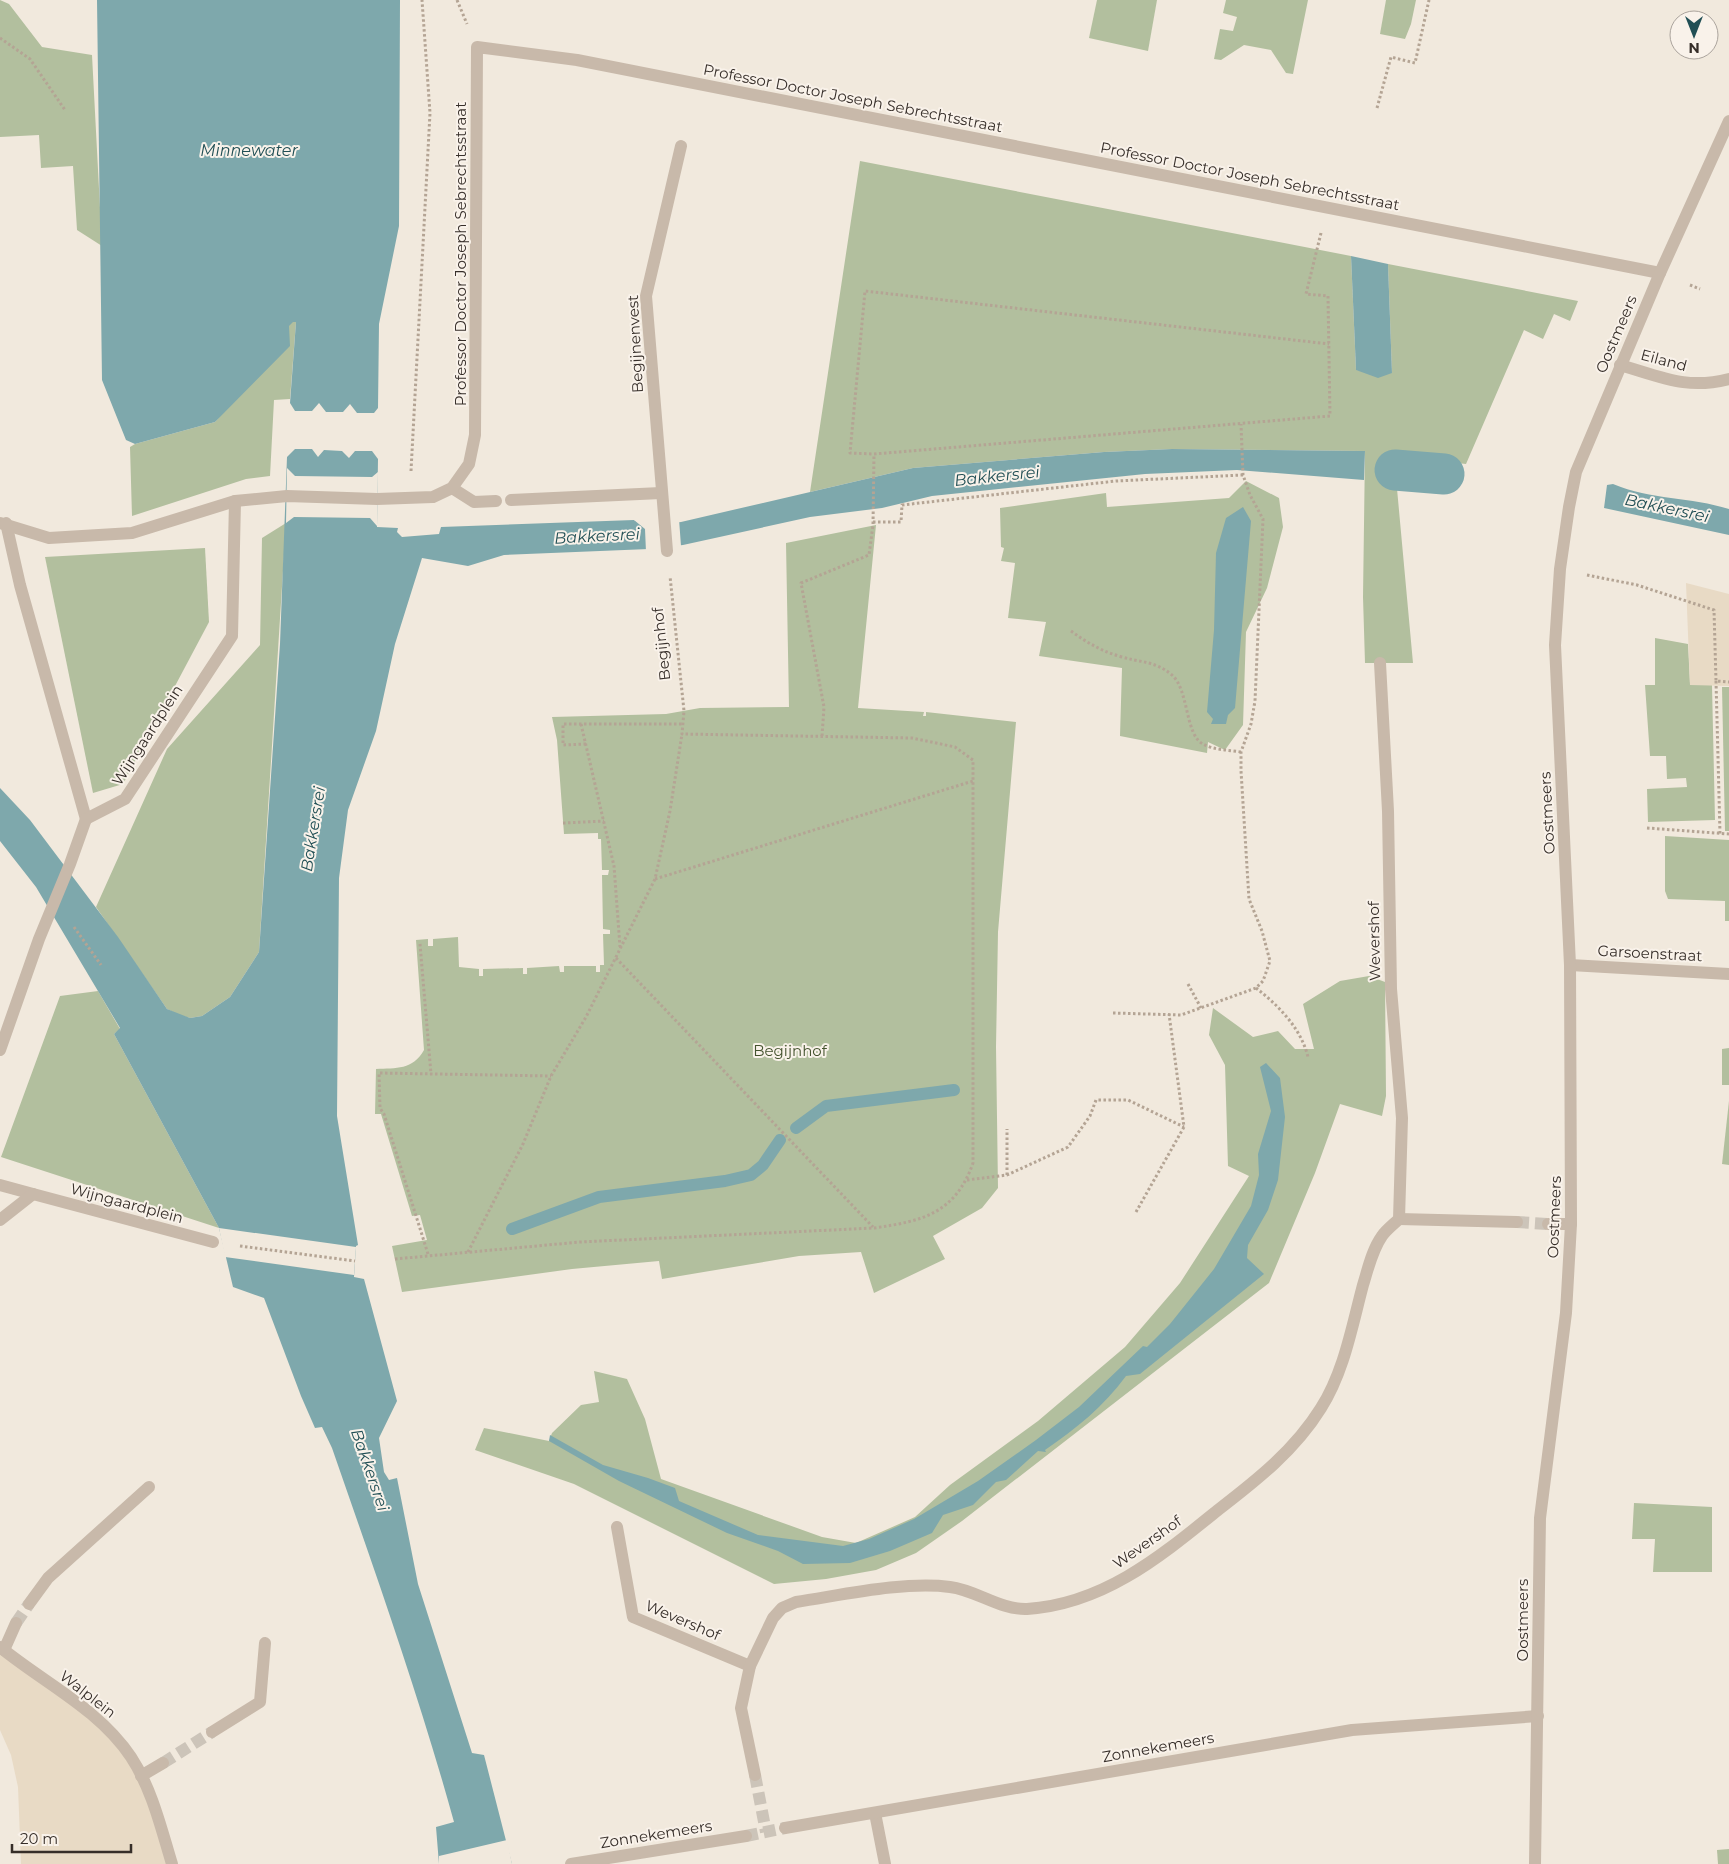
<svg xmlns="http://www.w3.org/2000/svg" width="1729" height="1864" viewBox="0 0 1729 1864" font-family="Montserrat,sans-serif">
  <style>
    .green { fill: #b2bf9e }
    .plaza { fill: #e8dac5 }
    .water { fill: #7ea8ac }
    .pier { fill: #f1e9dd }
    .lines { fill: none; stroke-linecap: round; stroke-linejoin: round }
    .stream { stroke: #7ea8ac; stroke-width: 12 }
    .canal { stroke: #7ea8ac; stroke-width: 41 }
    .minor-tunnel { stroke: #ccc4b9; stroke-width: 12; stroke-dasharray: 12 6; stroke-linecap: butt }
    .path { stroke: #b4a494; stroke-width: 3; stroke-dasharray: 2.5 2.5; stroke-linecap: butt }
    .minor { stroke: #c8b9aa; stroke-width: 12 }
    .labels { text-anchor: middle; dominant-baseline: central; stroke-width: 4; stroke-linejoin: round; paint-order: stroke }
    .street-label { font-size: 15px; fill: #362e29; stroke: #f9f2ea }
    .park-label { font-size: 15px; fill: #44532e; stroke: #f9f2ea }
    .water-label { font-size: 16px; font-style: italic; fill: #214f55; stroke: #f9f2ea }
  </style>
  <rect width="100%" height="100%" fill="#f1e9dd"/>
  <!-- green -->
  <g class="green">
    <path d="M0 0 9 4 42 47 92 55 102 246 77 230 73 166 41 168 39 135 0 137Z"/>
    <path d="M1097 0H1157L1148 51 1089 38Z"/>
    <path d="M1226 0H1308L1293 74 1286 73 1271 50 1244 45 1221 60 1214 59 1220 29 1233 31 1237 17 1223 13Z"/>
    <path d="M1386 0H1416L1411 24 1405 39 1380 34Z"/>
    <path d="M860 161 1351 256 1356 370 1392 373 1388 264 1578 301 1570 321 1554 314 1543 339 1524 330 1466 464 1394 456 1413 663H1365L1363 597 1365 451 1172 449 1104 452 913 468 810 492Z"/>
    <path d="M292 322H296L290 399 274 400 270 476 246 479 132 516 130 447 135 444 215 422 288 337 289 325Z"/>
    <path d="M1246 481 1279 498 1283 527 1267 588 1246 632 1243 725 1225 750 1208 742 1207 753 1120 736 1122 668 1039 656 1046 622 1008 618 1015 563 1001 561 1004 548 1001 547 1000 508 1106 493 1107 507 1229 498Z"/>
    <path d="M286 523 259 952 230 997 202 1016 190 1018 179 1015 167 1009 96 907 167 749 260 645 262 538Z"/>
    <path d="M876 525 858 708 924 712 923 716H926V712L1016 722 998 932 996 1047 998 1188 982 1208 933 1236 945 1259 874 1293 861 1252 799 1256 662 1279 659 1261 572 1269 402 1292 392 1246 427 1240 420 1215 412 1216 381 1114H375L376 1069C396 1068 413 1070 424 1050L416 940 428 939V946H433V939L458 937 459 967 479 969V976H483V969L523 968V974H527V968L559 966 560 972H564V966H596V972H600V965H604L603 934H610V930L603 929 602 875H608L609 870H602L601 839H598V833L564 834 557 740 552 717 666 714 700 708 789 707 786 543Z"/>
    <path d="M205 548 209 622 123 784 93 793 45 557Z"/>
    <path d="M1655 638 1688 644 1690 684 1712 685 1715 820 1648 822 1647 789 1687 787 1686 778 1667 779 1666 756H1650L1645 685H1655Z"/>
    <path d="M1722 687H1729V831H1725Z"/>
    <path d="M1665 836 1729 840V921H1725V901L1668 899 1665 891Z"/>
    <path d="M1369 976 1385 982 1386 1096 1382 1116 1340 1104 1315 1173 1269 1283 962 1521 916 1553 876 1570 826 1579 774 1584 574 1484 475 1450 484 1428 549 1441 552 1433 581 1405 599 1402 594 1371 627 1379 645 1419 661 1479 822 1537 856 1543 915 1517 950 1485 1038 1421 1125 1347 1180 1283 1249 1176 1228 1166 1225 1065 1209 1035 1213 1008 1253 1037 1278 1031 1295 1049H1314L1303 1004 1340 981Z"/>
    <path d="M98 991 120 1029 114 1034 219 1228 1 1157 60 996Z"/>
    <path d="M1729 1048V1085H1722V1049Z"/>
    <path d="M1729 1101V1165L1722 1164Z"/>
    <path d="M1634 1503 1712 1507V1572H1653L1655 1539H1632Z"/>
    <path d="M1729 1849V1864H1718L1717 1850Z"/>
  </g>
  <!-- plaza -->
  <g class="plaza">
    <path d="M1686 583 1729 594V686L1690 685Z"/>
    <path d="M0 1647 87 1710 131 1757 172 1864H21L18 1787 11 1755 0 1730Z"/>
  </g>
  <!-- water -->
  <g class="water">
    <path d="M97 0H400L399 226 379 324 378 408 374 413H357L350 404 343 412H326L319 403 312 411H295L290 403 296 322H293L289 326 290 346 215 422 135 444 126 440 102 380Z"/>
    <path d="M1351 256 1388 264 1392 373 1378 378 1356 370Z"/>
    <path d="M295 449H312L318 457 324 450 342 451 349 458 355 451H372L378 459 377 527 398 528 397 532 402 537 439 534 441 527 634 520 645 526 681 522 913 468 1104 452 1172 449 1365 451 1364 480 1237 470 1145 474 932 496 882 508 810 517 683 545 649 549 504 555 468 566 422 558 395 644 376 731 348 810 339 878 337 1116 358 1245 356 1246 354 1277 364 1279 397 1401 379 1438 384 1472 389 1480 397 1478 418 1584 472 1753 484 1755 512 1864H439L436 1827 454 1822C419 1695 375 1572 332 1448L322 1427 315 1428 301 1396 264 1298 233 1287 219 1228 114 1034 120 1028 36 887 0 841V788L30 820 118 937 167 1009 190 1018 202 1016 230 997 259 952 280 644 287 457Z"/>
    <path d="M1613 484C1651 500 1691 497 1729 509V535L1604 508 1607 485Z"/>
    <path d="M1243 507 1251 521 1235 708 1228 715 1226 724H1211L1213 719 1207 712 1214 630 1216 553 1226 518Z"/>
    <path d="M1266 1063 1280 1078 1285 1117 1278 1180 1268 1210 1248 1245 1247 1258 1264 1274 1140 1374 1126 1376C1103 1407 1077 1428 1045 1450L1046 1452 1038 1451 1006 1480 996 1482 973 1505 943 1515 932 1533 890 1551 850 1563 803 1564 778 1551 727 1533 619 1481 549 1441 550 1435 603 1465 648 1478 675 1488 679 1501 758 1535 843 1546 869 1539 914 1519 978 1481 1036 1440 1079 1407 1143 1346 1147 1347 1170 1324 1214 1269 1251 1206 1259 1175 1258 1154 1271 1111 1260 1067Z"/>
  </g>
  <!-- pier -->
  <g class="pier">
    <path d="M287 468 295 476 372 477 378 472 377 526 370 518 294 517 286 523Z"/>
    <path d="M637 519 645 524 679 519 681 546 646 552 645 529 634 520Z"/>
    <path d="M219 1228 356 1247 354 1275 225 1257Z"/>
    <path d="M507 1840 512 1864H439V1856Z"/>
  </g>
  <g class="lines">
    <!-- stream -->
    <g class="stream">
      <path d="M796 1128 826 1106 954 1090"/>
      <path d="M512 1229 599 1197 725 1181 751 1175 763 1165 780 1140"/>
    </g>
    <!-- canal -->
    <path class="canal" d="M1395 470 1444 474"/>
    <!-- minor-tunnel -->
    <g class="minor-tunnel">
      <path d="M1517 1222 1548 1224"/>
      <path d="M16 1623 29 1604"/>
      <path d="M163 1763 212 1732"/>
      <path d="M755 1775 766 1832"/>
      <path d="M746 1836 785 1828"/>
    </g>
    <!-- path -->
    <g class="path">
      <path d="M457 0 467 24"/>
      <path d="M0 38 30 59 65 110"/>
      <path d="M1377 108 1391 57 1415 63 1429 0"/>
      <path d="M1321 233 1306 294 1328 296 1330 416 874 454 850 453 865 291 1329 344"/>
      <path d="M1690 285 1700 289"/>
      <path d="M411 471 430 113 422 0"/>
      <path d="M873 522H901L902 505 1116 481 1243 475"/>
      <path d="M1587 575 1637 585 1714 610 1716 681 1729 682"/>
      <path d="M1071 631C1086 642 1101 651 1119 656 1140 663 1154 660 1172 675 1189 690 1185 735 1203 744 1213 750 1229 750 1241 752"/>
      <path d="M1716 681 1720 834"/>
      <path d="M581 724 614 866 620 947"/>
      <path d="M822 736 824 707 801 583 869 555 873 525 874 454"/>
      <path d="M586 744 563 745V724H683"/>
      <path d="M563 823 604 821"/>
      <path d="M1647 828 1729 834"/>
      <path d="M655 879 973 781"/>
      <path d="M74 927 101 965"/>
      <path d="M420 944 431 1074"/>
      <path d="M616 958 873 1227"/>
      <path d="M1188 984 1201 1008"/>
      <path d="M1256 988C1278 1005 1301 1028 1308 1057"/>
      <path d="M1113 1013 1181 1015 1256 988 1263 981 1270 961 1262 931 1249 899 1241 771V752L1251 724 1255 701 1263 519 1250 495 1243 475 1241 424"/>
      <path d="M1007 1175V1129"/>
      <path d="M967 1180 1007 1175 1068 1147 1090 1116 1096 1100H1128L1184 1127"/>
      <path d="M1136 1212 1184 1127 1169 1014"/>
      <path d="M240 1246 355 1261"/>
      <path d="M468 1252 523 1144 551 1076 586 1017 655 879 670 811 682 734"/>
      <path d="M428 1254 384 1114 380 1108 379 1073 551 1076"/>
      <path d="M395 1259 580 1242 874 1228C922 1221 955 1214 973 1163V760L955 747 912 738 682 734 684 711 670 576"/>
    </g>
    <!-- minor -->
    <g class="minor">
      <path d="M1620 365C1662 377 1686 390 1729 379"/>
      <path d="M452 488 474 502 496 501"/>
      <path d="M511 500 661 493"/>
      <path d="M0 523 49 538 132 533 235 501 287 496 377 499 433 497 452 488 469 464 475 435 477 47 577 60 1660 273"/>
      <path d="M6 523 20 585 86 819"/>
      <path d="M667 551 646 296 681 146"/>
      <path d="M86 819 125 799 232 636 235 501"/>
      <path d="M1570 965 1729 974"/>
      <path d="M0 1050 39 939 70 864 86 819"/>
      <path d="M0 1185 33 1194"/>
      <path d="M1399 1219 1517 1222"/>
      <path d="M0 1220 33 1194 213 1242"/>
      <path d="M1548 1224H1571"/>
      <path d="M617 1527 633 1617 750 1666"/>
      <path d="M29 1604 48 1578 149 1487"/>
      <path d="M0 1647C44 1683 99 1709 131 1757 152 1789 161 1828 172 1864"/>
      <path d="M4 1650 16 1623"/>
      <path d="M212 1732 260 1702 265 1643"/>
      <path d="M755 1775 741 1708 750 1666 773 1618 782 1608 796 1602C843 1595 904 1581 950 1587 976 1590 1000 1610 1027 1609 1104 1604 1161 1556 1218 1510 1257 1480 1295 1450 1321 1408 1344 1372 1352 1326 1363 1285 1368 1269 1372 1250 1382 1236 1386 1230 1394 1224 1399 1219L1402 1118 1391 989 1388 811 1380 663"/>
      <path d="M141 1776 163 1763"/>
      <path d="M875 1813 885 1864"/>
      <path d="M785 1828 1352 1730 1538 1716"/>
      <path d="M571 1864 746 1836"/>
      <path d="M1535 1864 1540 1518 1566 1313 1571 1224 1570 965 1555 645 1560 569 1569 507 1576 472 1660 273 1729 121"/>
    </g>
  </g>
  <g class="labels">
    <!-- street labels -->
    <g class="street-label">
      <text transform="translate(853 98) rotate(11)">Professor Doctor Joseph Sebrechtsstraat</text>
      <text transform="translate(1250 176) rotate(11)">Professor Doctor Joseph Sebrechtsstraat</text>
      <text transform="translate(460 254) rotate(-90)">Professor Doctor Joseph Sebrechtsstraat</text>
      <text transform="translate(1616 334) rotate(-67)">Oostmeers</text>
      <text transform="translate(635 344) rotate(-93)">Begijnenvest</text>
      <text transform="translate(1664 360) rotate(15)">Eiland</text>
      <text transform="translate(661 644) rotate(-96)">Begijnhof</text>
      <text transform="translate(147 735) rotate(-57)">Wijngaardplein</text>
      <text transform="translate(1547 813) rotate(-93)">Oostmeers</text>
      <text transform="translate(1374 941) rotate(-91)">Wevershof</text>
      <text transform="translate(1650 953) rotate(3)">Garsoenstraat</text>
      <text transform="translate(127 1203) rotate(15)">Wijngaardplein</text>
      <text transform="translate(1554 1217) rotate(-88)">Oostmeers</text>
      <text transform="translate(1147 1542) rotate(-35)">Wevershof</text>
      <text transform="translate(683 1620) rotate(23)">Wevershof</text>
      <text transform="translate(1522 1620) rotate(-90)">Oostmeers</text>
      <text transform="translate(88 1694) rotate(38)">Walplein</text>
      <text transform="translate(1158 1747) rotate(-10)">Zonnekemeers</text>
      <text transform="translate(656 1834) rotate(-9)">Zonnekemeers</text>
    </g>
    <!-- park labels -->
    <g class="park-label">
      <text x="790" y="1050">Begijnhof</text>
    </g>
    <!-- water labels -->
    <g class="water-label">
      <text x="249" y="150">Minnewater</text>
      <text transform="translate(997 476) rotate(-6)">Bakkersrei</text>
      <text transform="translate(1667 508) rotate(12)">Bakkersrei</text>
      <text transform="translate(597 536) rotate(-3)">Bakkersrei</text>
      <text transform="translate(313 829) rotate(-81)">Bakkersrei</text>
      <text transform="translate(370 1470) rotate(71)">Bakkersrei</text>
    </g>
  </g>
  <!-- north arrow -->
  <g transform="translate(1694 35) rotate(180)"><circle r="24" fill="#f9f2ea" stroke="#aba49d"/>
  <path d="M0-4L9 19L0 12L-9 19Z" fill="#214f55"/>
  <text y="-8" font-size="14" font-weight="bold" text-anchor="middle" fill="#362e29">N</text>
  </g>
  <!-- scale -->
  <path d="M12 1844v8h119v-8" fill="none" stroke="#362e29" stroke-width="2.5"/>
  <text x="20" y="1844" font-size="15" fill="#362e29" stroke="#f9f2ea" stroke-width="4" paint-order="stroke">20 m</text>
</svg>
